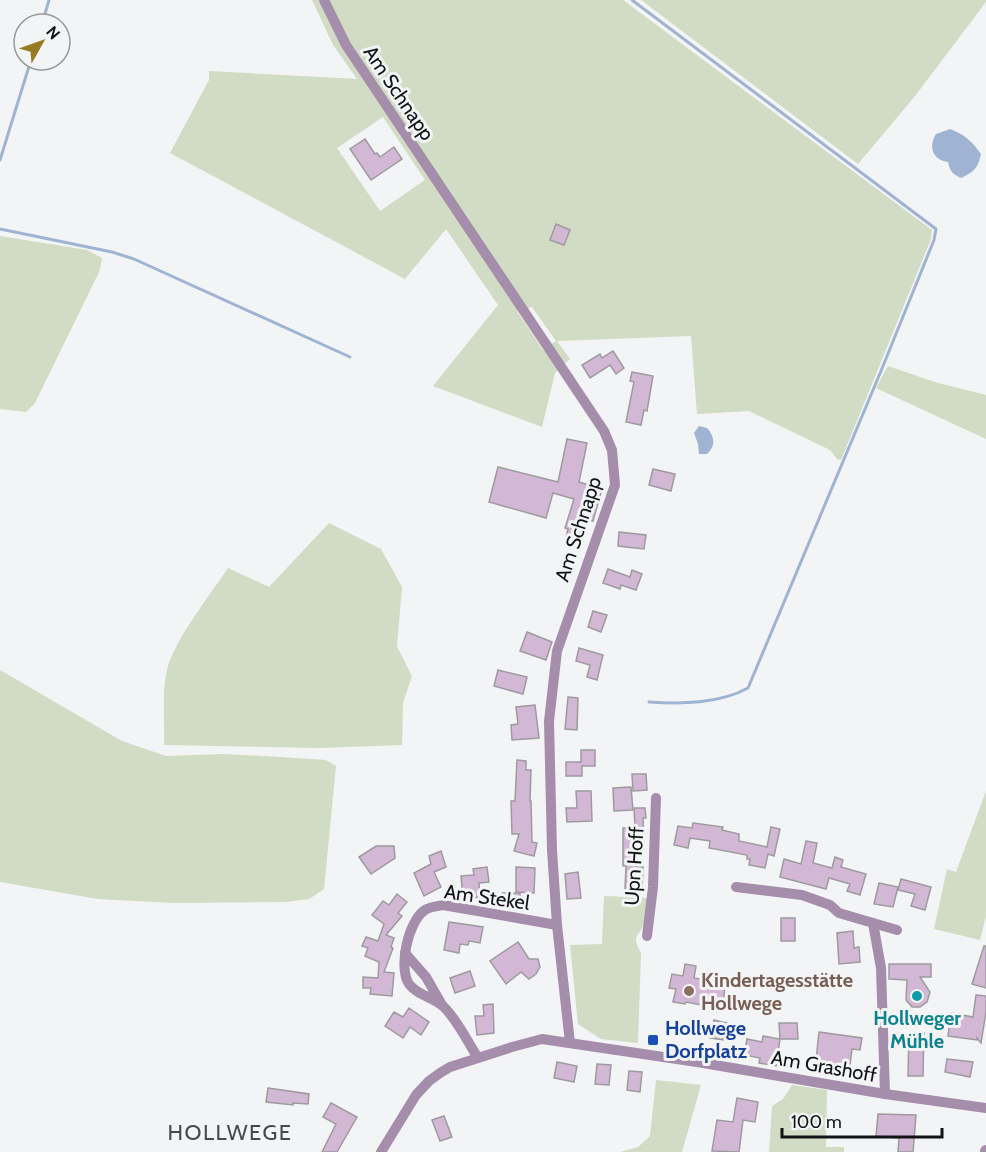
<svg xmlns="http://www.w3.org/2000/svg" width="986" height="1152" viewBox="0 0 986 1152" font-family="Cabin,sans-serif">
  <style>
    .green { fill: #d2dbc3; fill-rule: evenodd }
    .water { fill: #9fb4d3 }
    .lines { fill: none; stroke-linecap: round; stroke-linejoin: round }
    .stream { stroke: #9fb4d3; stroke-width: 3 }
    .building { fill: #d3b8d6; stroke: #9d9b9d; stroke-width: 1.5 }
    .minor { stroke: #a58eab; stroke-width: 10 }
    .tertiary { stroke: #a58eab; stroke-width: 12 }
    .education-dot { fill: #8d6e63; stroke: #f3f4f6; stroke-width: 2 }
    .culture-dot { fill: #0f9aa8; stroke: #f3f4f6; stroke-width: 2 }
    .transit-dot { fill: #1a4fb4; stroke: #f3f4f6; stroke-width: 2 }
    .labels { text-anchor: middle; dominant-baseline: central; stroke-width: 6; stroke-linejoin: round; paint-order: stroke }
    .street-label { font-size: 20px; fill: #121314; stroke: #f3f4f6 }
    .education-label { font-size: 20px; font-weight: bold; fill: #785e54; stroke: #f3f4f6; text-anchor: start }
    .culture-label { font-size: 20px; font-weight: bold; fill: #0d838f; stroke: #f3f4f6 }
    .transit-label { font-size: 20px; font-weight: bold; fill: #164399; stroke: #f3f4f6; text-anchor: start }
    .quarter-label { font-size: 22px; letter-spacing: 1.5px; fill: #47484a; stroke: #f3f4f6 }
  </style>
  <rect width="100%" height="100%" fill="#f3f4f6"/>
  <!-- green -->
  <g class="green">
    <path d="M312 0H623L932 230 931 239 841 460 837 459 830 450 749 411 697 414 691 336 557 341 570 359 555 373 542 427 433 386 498 305 446 229 405 279 170 153 209 80V71L357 79 333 45ZM383 117 425 180 380 211 337 148ZM532 307 556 341 543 350 517 311Z"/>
    <path d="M641 0H986V2L915 96 858 164Z"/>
    <path d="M0 236 87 250 102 258 100 270 35 403 26 412 0 409Z"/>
    <path d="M888 366 938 383 986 395V439L876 388Z"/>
    <path d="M329 523 381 549 402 587 397 646 412 676 403 703 402 745 320 748 164 745C165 719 161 691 168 666 177 637 210 595 228 568L269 587Z"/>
    <path d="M0 670 122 741 166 756 224 754 280 757 326 760 336 766 324 889 309 899 285 902 173 903 98 899 0 882Z"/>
    <path d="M986 791V916L980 940 934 929 947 869 956 872Z"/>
    <path d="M604 896 648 898C647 906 646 915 644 923 640 938 630 932 641 953L638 1043 601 1039 578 1024 570 945 602 944Z"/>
    <path d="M656 1080 701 1085 682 1152H620L638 1147 650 1136Z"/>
    <path d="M792 1085 827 1090 826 1147H844V1152H769L772 1106 783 1099Z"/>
  </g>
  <!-- water -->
  <g class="water">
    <path d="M950 129C965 135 972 141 981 154 978 168 974 172 961 178 952 174 950 171 948 162 933 160 928 147 936 134Z"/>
    <path d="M699 426 707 428C715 437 716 446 707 454H699L698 444 694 433Z"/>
  </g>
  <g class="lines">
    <!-- stream -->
    <g class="stream">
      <path d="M632 0 936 229 934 240 881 371 748 688C719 704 681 704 649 702"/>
      <path d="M42 24 49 0"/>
      <path d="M0 160 31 60"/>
      <path d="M0 229 112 252 134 259 350 357"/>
    </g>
  </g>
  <!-- building -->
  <g class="building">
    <path d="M365 139 375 154 377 153 380 157 394 147 402 159 371 180 350 149Z"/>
    <path d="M556 224 570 230 564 245 550 240Z"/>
    <path d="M613 351 624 368 616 374 610 365 590 378 582 365 600 354 602 358Z"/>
    <path d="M632 372 653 376 647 411 644 410 641 425 626 422 634 382 630 381Z"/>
    <path d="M567 439 587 443 579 482 602 489 593 521 586 519 578 546 565 542 568 529 565 528 574 499 553 493 546 518 489 502 498 467 558 482Z"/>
    <path d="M653 469 675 474 671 491 649 485Z"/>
    <path d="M619 532 646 535 644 549 618 546Z"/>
    <path d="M608 569 630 577 632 570 642 574 636 590 621 585 620 589 603 583Z"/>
    <path d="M593 611 607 615 601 632 588 627Z"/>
    <path d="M527 632 552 642 546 660 520 651Z"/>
    <path d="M579 648 603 655 597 680 587 677 590 665 576 661Z"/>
    <path d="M498 670 527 677 523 694 494 686Z"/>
    <path d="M568 697 578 698 577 730 565 729Z"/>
    <path d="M535 705 539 738 512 740 511 725 518 724 516 707Z"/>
    <path d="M581 750H595V766H582V776H566V762H581Z"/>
    <path d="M517 760 526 761V770H531L530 801H531L532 842 537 843 534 856 514 851 519 834H512L511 801H515Z"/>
    <path d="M632 774H646L647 790 633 791Z"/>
    <path d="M631 787 633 810 614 811 613 788Z"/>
    <path d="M576 791H591L592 821 567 822 566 808H577Z"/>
    <path d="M634 808H645L646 818H643L644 849H636V867H643L642 890 625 889 626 866H623V828H635Z"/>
    <path d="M693 823 723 827 722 830 739 834V841L767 847 771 827 780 829 774 856 768 854 765 868 749 865 750 859H747V855L709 848 710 841 690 838 688 848 674 845 678 826 692 828Z"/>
    <path d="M806 841 817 843 813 863 832 868 835 857 843 860 841 867 866 874 860 895 847 891 850 884 829 878 826 889 780 877 784 859 801 864Z"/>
    <path d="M376 846H394L395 858 371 874 359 857Z"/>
    <path d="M441 851 446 867 434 872 441 887 424 896 414 873 431 864 429 856Z"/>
    <path d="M487 867 489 882 479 883 480 897 463 899 461 876 474 875 473 869Z"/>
    <path d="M516 867 535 868 534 893 516 892Z"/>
    <path d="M578 872 581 898 567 899 565 874Z"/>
    <path d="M901 879 931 887 925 910 911 906 915 894 898 890Z"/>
    <path d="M879 883 898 887 893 907 874 904Z"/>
    <path d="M502 893H520V910L502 908Z"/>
    <path d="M397 894 407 902 398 913 402 916 386 935 394 938 391 947 393 948 384 972 394 973 392 996 370 994 371 988H363V977L378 978 379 962 365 956 368 948 362 946 366 937 378 941 384 924 372 915 383 901 389 905Z"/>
    <rect x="781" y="918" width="14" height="23"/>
    <path d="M449 922 483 927 480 943 469 941 468 945 460 944 459 953 444 950Z"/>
    <path d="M853 931 854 948 859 947 860 962 839 964 837 933Z"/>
    <path d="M518 942 529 959H538L540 967 536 974 529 979 521 972 506 984 490 961Z"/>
    <path d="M984 946H986V988L972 984Z"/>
    <path d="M685 964 696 966 694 978 725 983 723 1009 686 1002 685 1004 673 1002 676 989 669 988 672 974 683 976Z"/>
    <path d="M889 964H931V977H920L930 992 927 1002 920 1007H912L906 1000 907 980 889 979Z"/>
    <path d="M470 971 475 986 455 993 450 978Z"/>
    <path d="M976 995 986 996V1012L981 1043 977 1038V1040L948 1036 951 1013 973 1017Z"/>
    <path d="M493 1004 494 1033 477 1035 475 1016H484L483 1005Z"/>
    <path d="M409 1008 429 1022 421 1035 410 1027 403 1038 385 1026 394 1012 403 1017Z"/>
    <path d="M714 1020 727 1023 723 1040 710 1038Z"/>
    <path d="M779 1023H797L798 1039H780Z"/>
    <path d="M819 1032 862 1038 860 1050 852 1049 849 1073 828 1070 829 1062 816 1060Z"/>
    <path d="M909 1032 924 1033 923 1076H908Z"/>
    <path d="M763 1036 780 1039 776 1066 759 1063 760 1058 744 1055 747 1039 762 1042Z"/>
    <path d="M947 1059 973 1062 970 1077 945 1072Z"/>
    <path d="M557 1062 577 1066 574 1082 554 1078Z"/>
    <path d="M597 1064 611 1065 609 1085 595 1084Z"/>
    <path d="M629 1071 642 1072 640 1092 627 1090Z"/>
    <path d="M268 1088 309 1094 308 1104 293 1103V1105L266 1102Z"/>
    <path d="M737 1098 758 1102 755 1122 743 1120 739 1152 712 1151 717 1120 733 1122Z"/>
    <path d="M331 1103 357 1117 337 1152H322L336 1124 323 1117Z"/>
    <path d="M878 1114 916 1115 913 1152H898L899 1138 876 1136Z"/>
    <path d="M444 1116 452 1137 440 1141 432 1120Z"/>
  </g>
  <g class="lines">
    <!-- minor -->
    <g class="minor">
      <path d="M324 0 346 45 604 431 612 450 615 485 557 651 549 721 552 850 557 925 570 1043"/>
      <path d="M736 887 802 895 830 905 839 913 873 923 881 968 885 1094"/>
      <path d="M873 923 897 930"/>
      <path d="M647 936 653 887 656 798"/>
      <path d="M405 953 426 977 442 1005"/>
      <path d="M478 1058C467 1041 458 1021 444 1007 434 997 418 996 409 984 398 968 408 921 425 910 429 907 437 906 443 905L557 925"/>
      <path d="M381 1152 416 1095 429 1081 440 1073 450 1067 512 1047 542 1039 697 1062 885 1094 986 1108"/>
    </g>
    <!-- tertiary -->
    <path class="tertiary" d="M986 1152V1151"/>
  </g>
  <!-- markers -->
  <circle class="education-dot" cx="689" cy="991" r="6"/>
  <circle class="culture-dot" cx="917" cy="996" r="6"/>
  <rect class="transit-dot" x="647" y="1034" width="12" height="12" rx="3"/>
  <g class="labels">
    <!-- street labels -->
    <g class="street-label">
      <text transform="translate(399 93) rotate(56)">Am Schnapp</text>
      <text transform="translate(578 529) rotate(-72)">Am Schnapp</text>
      <text transform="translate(634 866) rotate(-86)">Upn Hoff</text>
      <text transform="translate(487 897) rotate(8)">Am Stekel</text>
      <text transform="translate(824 1066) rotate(10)">Am Grashoff</text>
    </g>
    <!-- education labels -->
    <g class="education-label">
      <text x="701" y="980">Kindertagesstätte<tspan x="701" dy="23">Hollwege</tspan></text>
    </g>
    <!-- culture labels -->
    <g class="culture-label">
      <text x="917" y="1018">Hollweger<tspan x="917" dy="23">Mühle</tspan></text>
    </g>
    <!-- transit labels -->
    <g class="transit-label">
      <text x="665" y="1028">Hollwege<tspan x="665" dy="23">Dorfplatz</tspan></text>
    </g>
    <!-- quarter labels -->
    <g class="quarter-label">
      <text x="230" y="1132">HOLLWEGE</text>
    </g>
  </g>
  <!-- north arrow -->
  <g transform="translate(42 42) rotate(50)"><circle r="28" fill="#f3f4f6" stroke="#999a9c" stroke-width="1.5"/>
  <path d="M0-4.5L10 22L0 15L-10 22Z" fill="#977b23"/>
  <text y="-9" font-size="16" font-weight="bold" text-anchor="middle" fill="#121314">N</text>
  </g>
  <!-- scale -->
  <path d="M782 1128v9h160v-9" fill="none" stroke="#121314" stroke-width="3"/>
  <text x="791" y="1128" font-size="18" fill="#121314" stroke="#f3f4f6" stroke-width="4.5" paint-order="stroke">100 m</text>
</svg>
